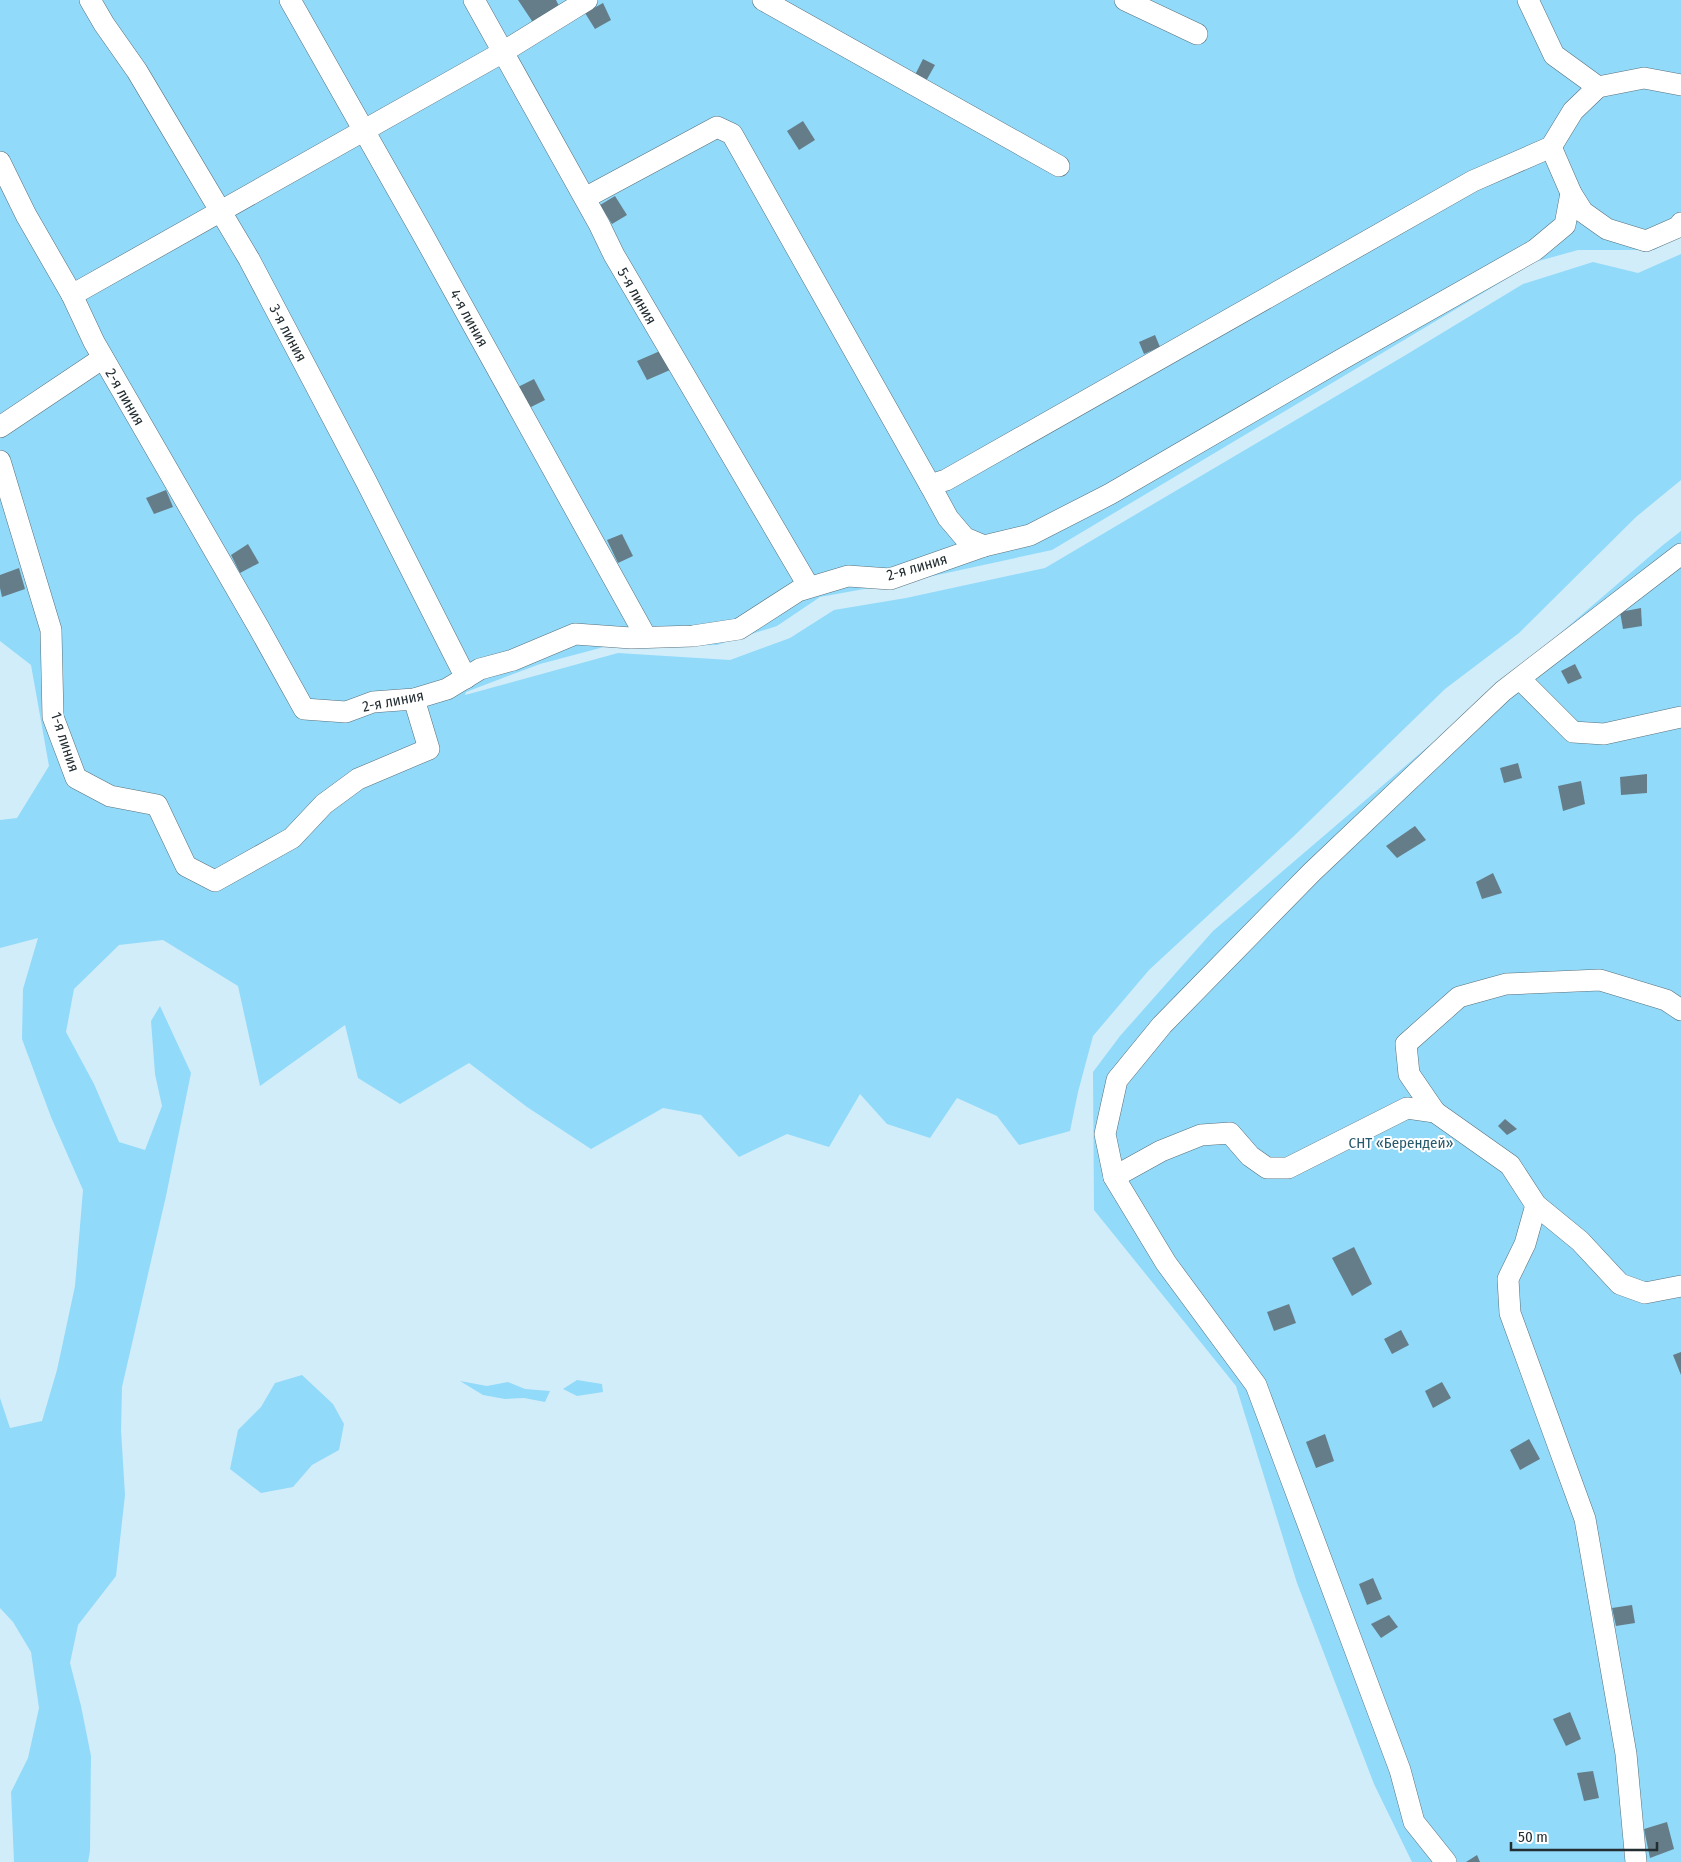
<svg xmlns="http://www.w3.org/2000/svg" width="1681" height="1862" viewBox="0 0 1681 1862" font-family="'Fira Sans Condensed',sans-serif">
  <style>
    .green { fill: #92daf9 }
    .building { fill: #647d89 }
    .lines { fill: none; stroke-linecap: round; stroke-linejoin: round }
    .minor-casing { stroke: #58717c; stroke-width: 22 }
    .minor { stroke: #fff; stroke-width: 21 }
    .labels { text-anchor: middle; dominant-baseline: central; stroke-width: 4; stroke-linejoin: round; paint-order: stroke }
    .street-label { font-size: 15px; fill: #232e32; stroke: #fff }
    .park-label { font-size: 15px; fill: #27596c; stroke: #fff }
  </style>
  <rect width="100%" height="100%" fill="#d1edfa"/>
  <!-- green -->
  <g class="green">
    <path d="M0 0H1681V236L1654 250H1578L1535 262 1052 550 919 579 820 597 777 626 717 645 604 647 540 664 466 692 465 695 618 653 730 660 790 638 834 610 906 598 1045 568 1404 356 1523 284 1593 262 1638 273 1681 254V480L1636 517 1519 633 1445 689 1295 835 1149 970 1093 1036 1078 1092 1070 1131 1019 1145 997 1116 957 1098 930 1138 887 1124 860 1094 829 1147 787 1134 739 1157 701 1115 663 1108 591 1149 527 1107 469 1063 400 1104 358 1078 345 1025 260 1086 238 986 163 940 119 945 74 989 66 1032 94 1084 119 1142 145 1150 162 1106 155 1074 151 1021 160 1006 191 1073 166 1196 122 1387 121 1430 125 1495 116 1576 78 1625 70 1663 81 1706 91 1756 90 1851 88 1862H14L11 1792 28 1758 39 1708 31 1652 13 1622 0 1608V1398L10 1428 42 1421 57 1370 75 1286 83 1190 51 1117 22 1039 23 989 38 938 0 948V820L17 818 49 766 31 665 0 641Z"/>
    <path d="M1681 531V1862H1412L1374 1784 1297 1583 1236 1386 1094 1210 1093 1072 1120 1036 1213 931 1663 545Z"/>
    <path d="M302 1375 333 1404 344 1424 339 1450 312 1465 293 1487 261 1493 230 1469 238 1430 261 1407 275 1383Z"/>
    <path d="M577 1380 602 1384 603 1392 577 1396 563 1389Z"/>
    <path d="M460 1381 487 1386 508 1382 525 1389 550 1391 545 1402 524 1398 505 1399 483 1395Z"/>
  </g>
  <!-- building -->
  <g class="building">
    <path d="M518 0H556L560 8 534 24Z"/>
    <path d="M603 3 611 20 595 29 585 13Z"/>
    <path d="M923 59 935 65 926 81 915 75Z"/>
    <path d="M803 121 815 140 799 150 787 131Z"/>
    <path d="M615 196 627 215 612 224 600 205Z"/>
    <path d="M1155 335 1160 347 1144 354 1139 342Z"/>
    <path d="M660 351 670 370 647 380 637 361Z"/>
    <path d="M534 379 545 400 529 408 518 387Z"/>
    <path d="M166 490 173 507 154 514 146 498Z"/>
    <path d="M622 534 633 556 618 563 607 540Z"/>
    <path d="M248 544 259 563 240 573 231 555Z"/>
    <path d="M19 568 25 589 2 597 0 588V575Z"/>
    <path d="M1641 608 1642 626 1623 629 1620 612Z"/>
    <path d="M1575 664 1582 678 1568 684 1561 671Z"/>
    <path d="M1518 763 1522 778 1504 783 1500 768Z"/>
    <path d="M1647 774V793L1621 795 1620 777Z"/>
    <path d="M1581 781 1585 804 1563 811 1558 786Z"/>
    <path d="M1415 826 1426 840 1397 858 1386 846Z"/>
    <path d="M1493 873 1502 893 1482 899 1476 882Z"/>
    <path d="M1505 1119 1517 1129 1507 1135 1498 1126Z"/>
    <path d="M1354 1247 1372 1284 1352 1296 1332 1258Z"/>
    <path d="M1289 1304 1296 1323 1274 1331 1267 1312Z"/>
    <path d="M1401 1330 1409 1345 1392 1354 1384 1339Z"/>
    <path d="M1681 1352V1375L1673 1355Z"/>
    <path d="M1442 1382 1451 1398 1433 1408 1425 1391Z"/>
    <path d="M1325 1434 1334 1461 1316 1468 1306 1442Z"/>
    <path d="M1529 1439 1540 1459 1520 1470 1510 1450Z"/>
    <path d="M1373 1578 1382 1599 1367 1605 1359 1584Z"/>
    <path d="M1632 1605 1635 1623 1616 1626 1612 1608Z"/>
    <path d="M1389 1615 1398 1627 1381 1638 1371 1624Z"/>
    <path d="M1570 1712 1581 1739 1566 1746 1553 1719Z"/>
    <path d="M1593 1771 1599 1798 1584 1801 1577 1773Z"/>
    <path d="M1667 1822 1674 1849 1650 1858 1644 1829Z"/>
    <path d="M1477 1855 1480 1862H1466Z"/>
  </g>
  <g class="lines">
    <defs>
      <g id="minor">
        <path d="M90 0 104 24 137 71 249 259 366 481 466 678"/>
        <path d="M290 0 422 233 646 637"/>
        <path d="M474 0 599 224 614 255 809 587"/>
        <path d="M763 0 1059 166"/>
        <path d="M1125 0 1197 34"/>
        <path d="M1528 0 1554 55 1598 87 1644 78 1681 85"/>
        <path d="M1551 147 1571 193 1583 212 1607 229 1646 241 1678 227 1681 223"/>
        <path d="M0 162 26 215 72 295 503 52 587 0"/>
        <path d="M585 198 717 127 732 134 930 485 946 480 1473 181 1551 147 1573 111 1598 87"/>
        <path d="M72 295 94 342 259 628 304 709 346 712 373 702 414 699 447 689 480 669 513 660 575 634 631 638 693 636 739 629 798 591 848 576 890 579 984 546"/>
        <path d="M0 427 103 358"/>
        <path d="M0 461 51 630 53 717 76 778 110 796 157 805 186 866 215 881 292 838 324 804 358 779 429 749 414 699"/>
        <path d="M930 485 948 518 965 538 984 546 1030 535 1110 494 1344 358 1535 250 1565 225 1571 193"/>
        <path d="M1520 679 1573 732 1604 734 1681 717"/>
        <path d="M1435 1112 1409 1074 1406 1044 1459 997 1506 984 1600 980 1666 1000 1681 1010"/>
        <path d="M1114 1177 1161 1151 1201 1135 1230 1133 1250 1156 1267 1168H1288L1407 1108 1435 1112 1510 1165 1536 1205 1580 1241 1620 1284 1645 1293 1681 1286"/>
        <path d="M1536 1205 1525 1244 1508 1279 1510 1313 1585 1519 1626 1754 1636 1862"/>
        <path d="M1446 1862 1414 1822 1400 1770 1256 1385 1166 1263 1114 1177 1105 1134 1117 1080 1162 1025 1312 872 1503 691 1681 554"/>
      </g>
    </defs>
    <!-- minor casing -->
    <use href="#minor" class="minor-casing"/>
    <!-- minor -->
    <use href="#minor" class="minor"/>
  </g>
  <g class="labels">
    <!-- street labels -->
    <g class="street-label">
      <text transform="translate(637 296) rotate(60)">5-я линия</text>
      <text transform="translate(469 318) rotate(61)">4-я линия</text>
      <text transform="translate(288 333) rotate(62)">3-я линия</text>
      <text transform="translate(125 397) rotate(60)">2-я линия</text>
      <text transform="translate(917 567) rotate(-16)">2-я линия</text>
      <text transform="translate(393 701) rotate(-11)">2-я линия</text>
      <text transform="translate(65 742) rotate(72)">1-я линия</text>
    </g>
    <!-- park labels -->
    <g class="park-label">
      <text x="1401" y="1143">СНТ «Берендей»</text>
    </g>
  </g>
  <!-- scale -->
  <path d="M1511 1842v8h146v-8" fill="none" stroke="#232e32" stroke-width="2.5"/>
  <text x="1518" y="1842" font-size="15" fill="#232e32" stroke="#ffffff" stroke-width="4" paint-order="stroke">50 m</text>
</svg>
